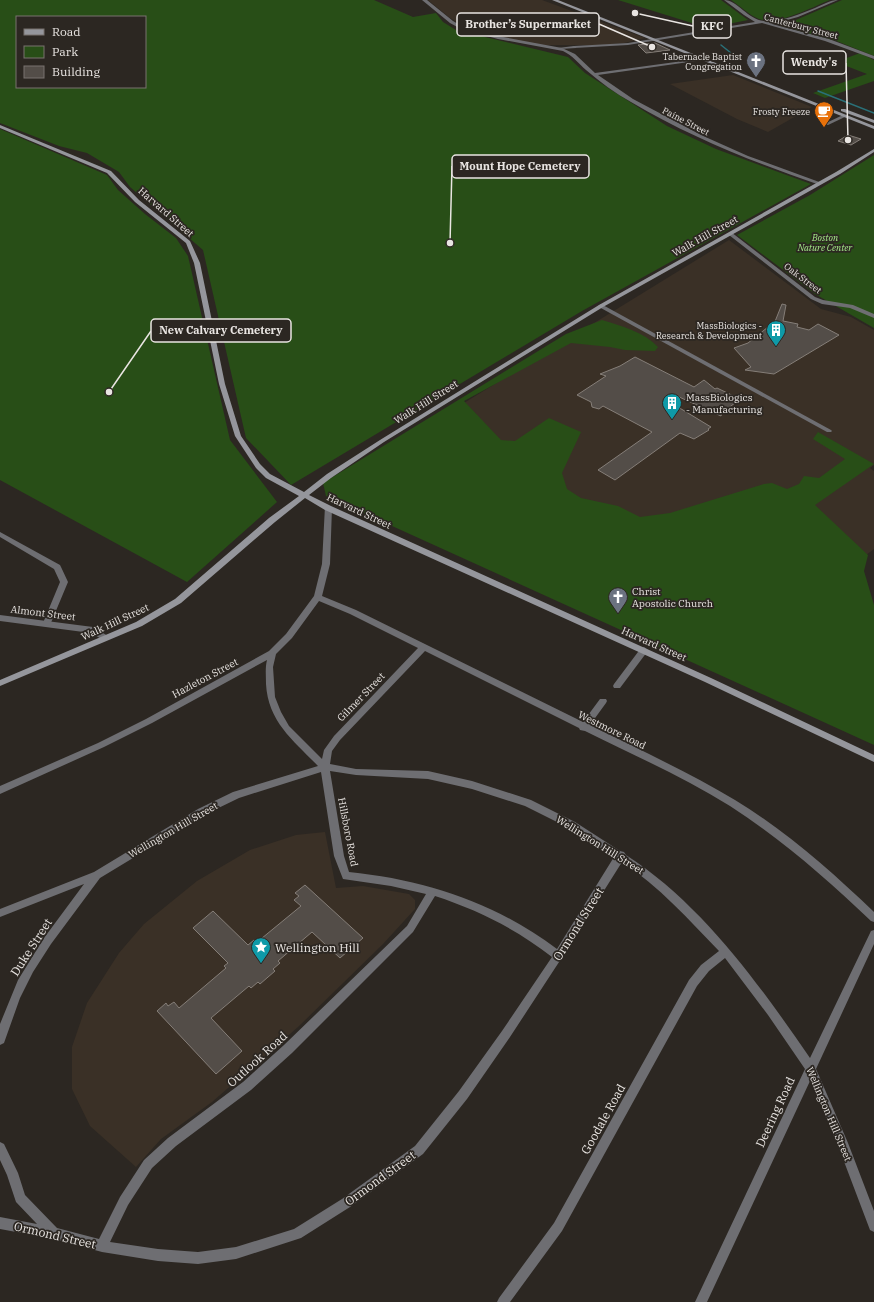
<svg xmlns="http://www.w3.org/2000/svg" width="874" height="1302" viewBox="0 0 874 1302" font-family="'IBM Plex Serif',serif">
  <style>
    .built { fill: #3a3026 }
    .green { fill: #284e17; fill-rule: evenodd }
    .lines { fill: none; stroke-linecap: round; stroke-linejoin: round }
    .stream { stroke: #2a7179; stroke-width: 1.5 }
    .building { fill: #534d48; stroke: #857e78 }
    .pedestrian { fill: #6e6e72; fill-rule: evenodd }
    .minor { fill: #6e6e72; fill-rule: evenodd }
    .tertiary { fill: #6e6e72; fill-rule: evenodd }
    .secondary { fill: #95969c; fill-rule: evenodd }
    .labels { text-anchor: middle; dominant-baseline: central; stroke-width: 3.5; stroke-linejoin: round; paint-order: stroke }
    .far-street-label { font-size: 9px; fill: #e9e5e2; stroke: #2c2722 }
    .far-poi-label { font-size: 9px; fill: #e9e5e2; stroke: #2c2722; text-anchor: end }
    .far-park-label { font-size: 9px; font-style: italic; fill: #a7ee8b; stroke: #2c2722 }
    .street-label { font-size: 10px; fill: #e9e5e2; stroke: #2c2722 }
    .poi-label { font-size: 10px; fill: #e9e5e2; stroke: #2c2722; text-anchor: start }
    .near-street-label { font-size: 12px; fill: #e9e5e2; stroke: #2c2722 }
    .near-poi-label { font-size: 12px; fill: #e9e5e2; stroke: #2c2722; text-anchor: start }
    .leader { fill: none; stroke: #e9e5e2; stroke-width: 1.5 }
    .callout-dot { fill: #e9e5e2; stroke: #2c2722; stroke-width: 1.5 }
    .callout { fill: #2c2722; stroke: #e9e5e2; stroke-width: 1.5 }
    .callout-label { font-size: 11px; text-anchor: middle; font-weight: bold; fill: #e9e5e2 }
  </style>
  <rect width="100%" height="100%" fill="#2c2722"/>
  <!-- built -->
  <g class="built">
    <path d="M428 0H542L645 38 624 43 600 45H545L525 43 470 29 450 18Z"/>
    <path d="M733 75 812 107 768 132 737 119 670 84Z"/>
    <path d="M729 240 821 309 851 317 874 330V465L870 468 874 471V549L777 623 446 414Z"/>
    <path d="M325 832 336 888 363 886 409 894 415 900V909L383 944 298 1027 212 1102 161 1139 136 1167 90 1126 72 1089V1047L87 1003 119 953 144 924 197 881 250 850 296 835Z"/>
  </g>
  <!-- green -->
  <g class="green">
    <path d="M0 0H374L413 17 436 13 443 22 456 30 568 57 585 73 667 126 716 149 811 184 582 311 291 485 246 438 203 250 130 187 119 172 87 153 59 146 0 123ZM17 17H145V87H17Z"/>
    <path d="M618 0H721L748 20 708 28Z"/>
    <path d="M731 0H830C812 7 778 26 759 19 749 15 740 6 731 0Z"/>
    <path d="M842 0H874V56L834 40 782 26Z"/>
    <path d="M860 53 874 60V81L825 98 813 93 867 74 836 62Z"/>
    <path d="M0 129 107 175 118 190 145 214 176 238 188 256 230 440 277 502 187 582 0 480Z"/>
    <path d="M874 155V328L815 294 737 235 810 195Z"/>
    <path d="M602 320C622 326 644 332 658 347L655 351 625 350 610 347 571 343 464 401 501 440 515 441 549 418 581 432 562 473 567 489 581 498 618 506 640 517 670 513 764 484 772 483 787 489 799 484 804 476 819 478 845 459 813 439 818 432 874 464 815 505 868 555 864 571 874 605V745L326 496 323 483 566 334Z"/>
  </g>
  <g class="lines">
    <!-- stream -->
    <g class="stream">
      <path d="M721 45 731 53"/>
      <path d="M818 91 874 113"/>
    </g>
  </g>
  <!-- building -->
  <g class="building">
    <path d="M655 43 670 50 646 53 638 45Z"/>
    <path d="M848 135 861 139 851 145 838 141Z"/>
    <path d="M782 304 786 305 783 321 798 324 797 327 809 330 818 324 839 335 774 374 745 370 751 367 734 348 748 343 768 327 772 329Z"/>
    <path d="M635 357 694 387 704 380 715 389 717 388 740 399 722 413 721 416 677 396 673 404 711 427 708 429 709 430 694 439 680 433 615 480 598 470 652 432 603 406 599 409 592 407 591 402 577 395 606 376 600 374 620 366Z"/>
    <path d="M305 885 363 938 340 958 312 932 278 961 280 963 273 969 275 971 260 984 258 982 251 988 249 986 211 1018 242 1051 216 1074 157 1011 166 1003 168 1006 174 1002 179 1008 226 968 224 966 228 963 193 928 213 911 248 945 254 940 256 943 301 906 294 900 299 896 295 893Z"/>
  </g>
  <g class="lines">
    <!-- pedestrian -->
    <path class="pedestrian" d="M574 46 576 47V48L560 49 558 48Z"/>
    <!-- minor -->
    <g class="minor">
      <path d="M422 0H427L453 21 463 27 498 36 562 48 575 54 595 73 705 58V59L703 60 598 75 633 99 701 135 748 156 822 183 817 184C753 162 690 137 631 102 615 93 600 82 586 70 578 63 573 56 563 51L498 39 461 29 450 23Z"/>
      <path d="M724 0C738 0 749 22 767 21 784 21 800 14 815 8 822 5 830 0 838 0L798 17 772 24 829 39 874 56V59L825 41 762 23 628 45 574 48 572 47 574 46 628 43 755 22 744 15Z"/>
      <path d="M843 115 847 116 828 125 824 124Z"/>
      <path d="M731 232 815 297 823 300 853 305 874 314V318L850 308 822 304 811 299 729 235 728 234Z"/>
      <path d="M601 304 831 430 832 431 831 432H827L599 307 598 306Z"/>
      <path d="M325 506H328L332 508 330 564 322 596 356 610 583 722 600 699H606L607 701 606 703 590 725C638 749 688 772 735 800 786 831 831 871 874 912V922L871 921C827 879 781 839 730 806 684 777 633 755 585 731L580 730 579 728 425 651 340 740 332 751 330 764 356 769 428 771 472 781 531 800 575 822 620 851 624 852 626 855C702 904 759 984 810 1058L871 931 874 930V944L816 1069 848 1143 874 1211V1232L870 1230 837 1143 810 1081 707 1302H695L805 1069 768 1015 725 958 709 971 697 986 562 1231 510 1302H497L499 1298 554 1223 689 980 701 965 719 951C689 920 659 886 622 862L561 959 510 1037 467 1099 423 1154 350 1207 301 1238 236 1259 198 1264 158 1261 102 1252 54 1239 0 1229V1217L37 1224 16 1202 7 1175 0 1160V1142L4 1144 18 1173 25 1195 57 1228 99 1239 120 1197 144 1160 168 1138 243 1082 284 1045 407 926 426 894 391 886 343 879 334 856 321 772 239 798 204 815 100 878 51 944 33 972 20 998 4 1043 0 1045V1024L18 980 44 938 84 884 0 917V909L94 872 198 809 233 792 318 766C294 741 268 722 266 684 266 676 265 668 267 660L152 723 104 747 0 794V786L98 743 146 719 269 651 286 634 314 596 322 564ZM319 601 350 614 418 648 334 736 324 750 322 759 289 726 281 712 275 697 273 667 276 654 292 638ZM330 771 356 775 428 779 472 789 525 806 569 828 614 857 557 949C494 902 426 880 349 872L344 856ZM435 896C478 910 516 929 552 957L502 1031 459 1091 415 1146 342 1199 294 1229 236 1247 198 1252 158 1249 110 1242 128 1205 152 1168 176 1146 251 1090 292 1053 413 932Z"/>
      <path d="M0 532 60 565 61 567 68 582 50 625 47 626 43 623 60 582 54 569 0 537Z"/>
      <path d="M644 647 648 650 647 652 620 688H614L613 686 614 684 641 648Z"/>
    </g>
    <!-- tertiary -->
    <path class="tertiary" d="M0 615 93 627 108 636 109 638 105 641 91 633 0 621Z"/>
    <!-- secondary -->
    <g class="secondary">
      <path d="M552 0H558L874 126V129Z"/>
      <path d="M841 109H845L874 120V123L841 111Z"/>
      <path d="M0 125 111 171 139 200 190 241 200 263 225 384 241 436 260 464 270 474 304 492 327 474 380 440 599 305 836 172 874 149V152L840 174 603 307 384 442 331 478 309 495 331 506 711 678 874 755V762L705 682 325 510 305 498 275 522 181 603 142 626 0 686V680L136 622 175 599 269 518 299 496 266 478 256 468 235 436 219 384 194 263 186 243 135 202 107 173 0 128Z"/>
    </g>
  </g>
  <!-- icons -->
  <defs>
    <symbol id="church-pin" viewBox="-11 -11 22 30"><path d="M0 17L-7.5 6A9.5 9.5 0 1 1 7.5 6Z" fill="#6b7280" stroke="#2c2722"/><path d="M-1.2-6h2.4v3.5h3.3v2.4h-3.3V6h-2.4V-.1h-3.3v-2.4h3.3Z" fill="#fff"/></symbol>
    <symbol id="cafe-pin" viewBox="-11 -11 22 30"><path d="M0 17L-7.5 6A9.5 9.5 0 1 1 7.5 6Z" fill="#e8710a" stroke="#2c2722"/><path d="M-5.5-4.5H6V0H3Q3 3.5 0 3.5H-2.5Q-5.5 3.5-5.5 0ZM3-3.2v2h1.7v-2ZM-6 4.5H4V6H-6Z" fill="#fff"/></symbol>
    <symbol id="building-pin" viewBox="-11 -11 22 30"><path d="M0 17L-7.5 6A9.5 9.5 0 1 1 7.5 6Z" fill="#0f9aa8" stroke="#2c2722"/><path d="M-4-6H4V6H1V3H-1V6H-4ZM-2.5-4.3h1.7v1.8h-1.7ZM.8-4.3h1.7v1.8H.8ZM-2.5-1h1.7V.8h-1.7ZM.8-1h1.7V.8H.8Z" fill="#fff"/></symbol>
    <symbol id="sight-pin" viewBox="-11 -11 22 30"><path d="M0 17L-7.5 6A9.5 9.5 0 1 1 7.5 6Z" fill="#0f9aa8" stroke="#2c2722"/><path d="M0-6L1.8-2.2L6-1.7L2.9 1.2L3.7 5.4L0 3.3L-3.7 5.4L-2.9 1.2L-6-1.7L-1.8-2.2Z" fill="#fff"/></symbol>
  </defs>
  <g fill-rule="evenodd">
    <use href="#church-pin" x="745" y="50" width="22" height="30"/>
    <use href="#cafe-pin" x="813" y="100" width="22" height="30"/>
    <use href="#building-pin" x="765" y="319" width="22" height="30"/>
    <use href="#building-pin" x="661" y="392" width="22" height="30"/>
    <use href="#church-pin" x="607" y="586" width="22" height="30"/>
    <use href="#sight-pin" x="250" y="936" width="22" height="30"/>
  </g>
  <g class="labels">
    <!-- far-street labels -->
    <g class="far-street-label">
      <text transform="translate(801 26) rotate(15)">Canterbury Street</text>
      <text transform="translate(686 121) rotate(27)">Paine Street</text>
      <text transform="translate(803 278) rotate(37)">Oak Street</text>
    </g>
    <!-- far-poi labels -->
    <g class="far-poi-label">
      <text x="742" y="56">Tabernacle Baptist<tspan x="742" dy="10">Congregation</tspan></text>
      <text x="810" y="111">Frosty Freeze</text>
      <text x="762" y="325">MassBiologics -<tspan x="762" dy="10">Research &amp; Development</tspan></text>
    </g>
    <!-- far-park labels -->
    <g class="far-park-label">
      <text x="825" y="237">Boston<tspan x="825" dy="10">Nature Center</tspan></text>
    </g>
    <!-- street labels -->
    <g class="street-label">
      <text transform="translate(166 212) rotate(41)">Harvard Street</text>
      <text transform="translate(705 236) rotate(-29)">Walk Hill Street</text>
      <text transform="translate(426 402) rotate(-32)">Walk Hill Street</text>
      <text transform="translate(359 511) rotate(25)">Harvard Street</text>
      <text transform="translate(43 613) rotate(7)">Almont Street</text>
      <text transform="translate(115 622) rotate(-25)">Walk Hill Street</text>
      <text transform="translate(654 644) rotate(24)">Harvard Street</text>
      <text transform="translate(205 678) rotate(-28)">Hazleton Street</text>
      <text transform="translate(361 697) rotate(-46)">Gilmer Street</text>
      <text transform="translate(612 730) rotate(26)">Westmore Road</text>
      <text transform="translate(173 830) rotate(-30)">Wellington Hill Street</text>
      <text transform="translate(348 832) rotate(79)">Hillsboro Road</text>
      <text transform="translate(600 845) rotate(32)">Wellington Hill Street</text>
      <text transform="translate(829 1114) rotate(67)">Wellington Hill Street</text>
    </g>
    <!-- poi labels -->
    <g class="poi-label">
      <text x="686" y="397">MassBiologics<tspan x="686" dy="12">- Manufacturing</tspan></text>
      <text x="632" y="591">Christ<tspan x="632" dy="12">Apostolic Church</tspan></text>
    </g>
    <!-- near-street labels -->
    <g class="near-street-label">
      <text transform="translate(578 924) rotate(-58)">Ormond Street</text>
      <text transform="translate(31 947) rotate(-57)">Duke Street</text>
      <text transform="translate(257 1059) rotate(-42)">Outlook Road</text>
      <text transform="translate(775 1112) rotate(-65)">Deering Road</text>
      <text transform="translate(603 1119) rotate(-61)">Goodale Road</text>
      <text transform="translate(380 1178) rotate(-36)">Ormond Street</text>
      <text transform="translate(55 1235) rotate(13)">Ormond Street</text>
    </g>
    <!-- near-poi labels -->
    <g class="near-poi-label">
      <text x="275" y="947">Wellington Hill</text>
    </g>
  </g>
  <!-- callouts -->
  <path class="leader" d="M652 47L599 24M635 13L693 26M848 140L846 63M450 243L452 166M109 392L151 331"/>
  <g class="callout-dot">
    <circle cx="652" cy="47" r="4"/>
    <circle cx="635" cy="13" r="4"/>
    <circle cx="848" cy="140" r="4"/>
    <circle cx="450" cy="243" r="4"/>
    <circle cx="109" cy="392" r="4"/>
  </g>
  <g class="callout">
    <rect x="457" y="13" width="142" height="23" rx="4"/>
    <rect x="693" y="15" width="38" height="23" rx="4"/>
    <rect x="783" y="51" width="63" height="23" rx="4"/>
    <rect x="452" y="155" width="137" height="23" rx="4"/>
    <rect x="151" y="319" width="140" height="23" rx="4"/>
  </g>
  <g class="callout-label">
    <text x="528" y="28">Brother’s Supermarket</text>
    <text x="712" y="30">KFC</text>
    <text x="814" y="66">Wendy's</text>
    <text x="520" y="170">Mount Hope Cemetery</text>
    <text x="221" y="334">New Calvary Cemetery</text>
  </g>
  <!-- legend -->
  <rect x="16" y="16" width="130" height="72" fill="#2c2722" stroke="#78736f"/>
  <rect x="24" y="29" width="20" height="6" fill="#95969c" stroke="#78736f"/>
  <text x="52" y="36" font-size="12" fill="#e9e5e2">Road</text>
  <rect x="24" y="46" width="20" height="12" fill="#284e17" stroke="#78736f"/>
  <text x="52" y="56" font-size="12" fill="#e9e5e2">Park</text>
  <rect x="24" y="66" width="20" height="12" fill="#534d48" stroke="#78736f"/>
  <text x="52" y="76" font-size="12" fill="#e9e5e2">Building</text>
</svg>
